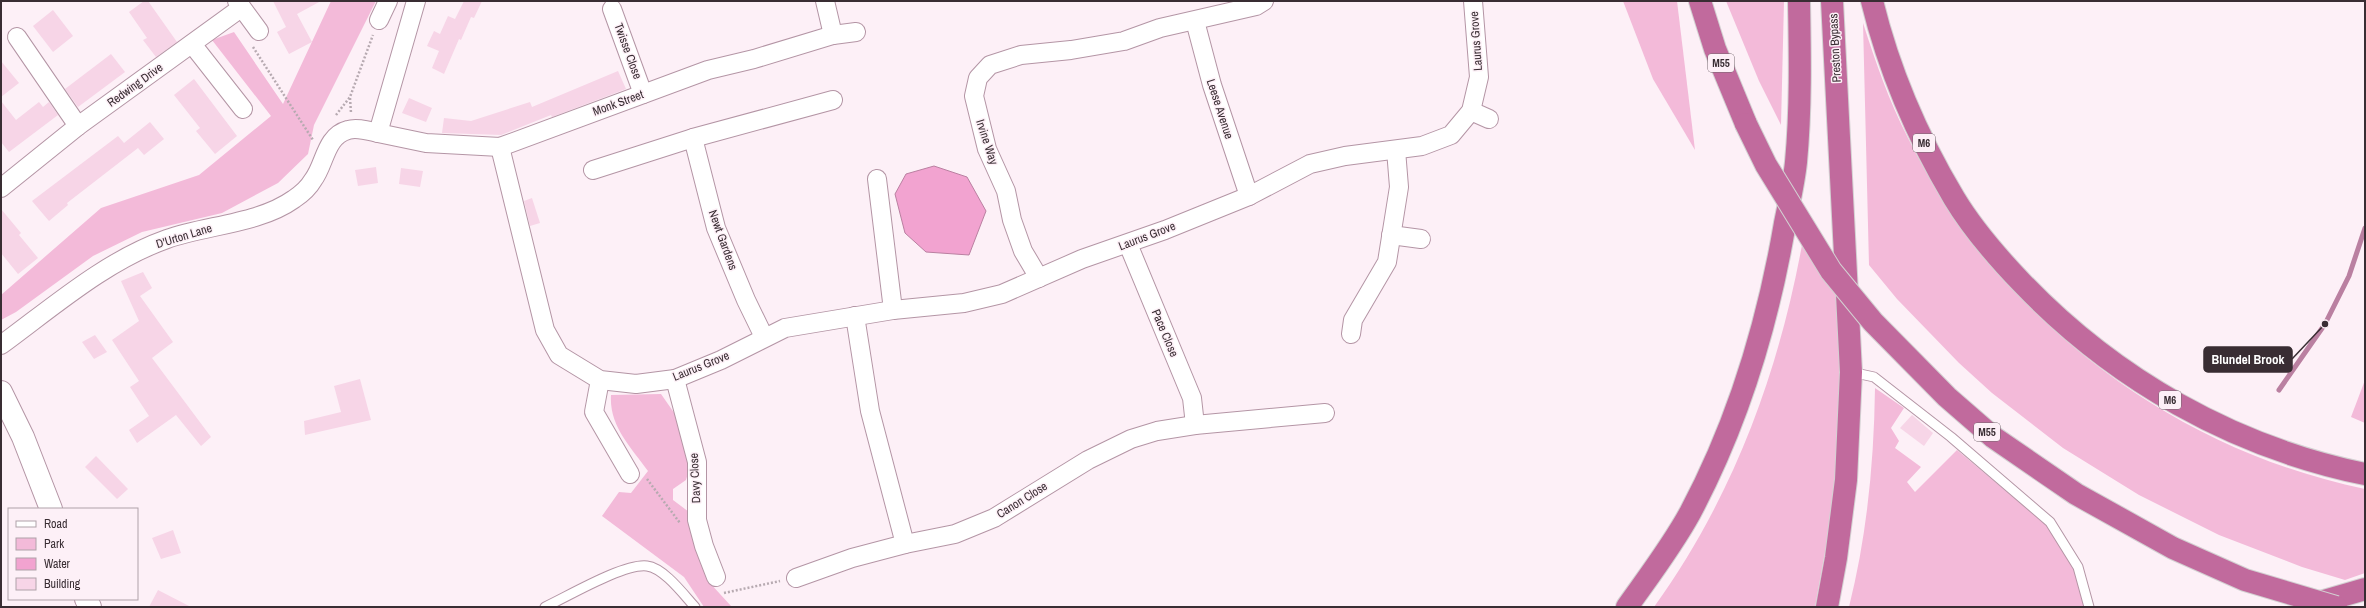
<svg xmlns="http://www.w3.org/2000/svg" width="2366" height="608" viewBox="0 0 2366 608" font-family="'Archivo Narrow',sans-serif">
  <style>
    .green { fill: #f3bad9 }
    .water { fill: #f2a3d0; stroke: #ba80a1 }
    .lines { fill: none; stroke-linecap: round; stroke-linejoin: round }
    .stream { stroke: #ba80a1; stroke-width: 5 }
    .building { fill: #f7d5e7 }
    .service-casing { stroke: #b495a5; stroke-width: 11 }
    .minor-casing { stroke: #b495a5; stroke-width: 20 }
    .tertiary-casing { stroke: #b495a5; stroke-width: 24 }
    .motorway-casing { stroke: #d3d1d2; stroke-width: 24 }
    .path { stroke: #b7aab1; stroke-width: 2.5; stroke-dasharray: 2 2; stroke-linecap: butt }
    .service { stroke: #fff; stroke-width: 9 }
    .minor { stroke: #fff; stroke-width: 18 }
    .tertiary { stroke: #fff; stroke-width: 22 }
    .motorway { stroke: #c16a9d; stroke-width: 22 }
    .motorway-bridge-casing { stroke: #d3d1d2; stroke-width: 24; stroke-linecap: butt }
    .motorway-bridge { stroke: #c16a9d; stroke-width: 22 }
    .labels { text-anchor: middle; dominant-baseline: central; stroke-width: 3; stroke-linejoin: round; paint-order: stroke }
    .shield { fill: #fdf0f7; stroke: #74686e; stroke-width: 1 }
    .shield-label { font-size: 11px; font-weight: bold; fill: #392d33 }
    .street-label { font-size: 12px; fill: #392d33; stroke: #fdf0f7 }
    .leader { fill: none; stroke: #392d33; stroke-width: 1.5 }
    .callout-dot { fill: #392d33; stroke: #fdf0f7; stroke-width: 1.5 }
    .callout { fill: #392d33; stroke: #392d33; stroke-width: 1.5 }
    .callout-label { font-size: 13px; text-anchor: middle; font-weight: bold; fill: #fff }
  </style>
  <rect width="100%" height="100%" fill="#fdf0f7"/>
  <!-- green -->
  <g class="green">
    <path d="M331 1H376L314 125 308 154 278 183 222 213 142 232 93 256 16 312 1 320V295L101 208 199 175 271 116 212 40 234 32 283 104Z"/>
    <path d="M1623 1H1677L1695 150 1653 79Z"/>
    <path d="M1726 1H1784L1781 125 1759 81Z"/>
    <path d="M1863 23C1876 63 1889 101 1908 138 1997 316 2170 449 2365 489V573L2345 580 2302 567 2219 535 2139 495 2063 448 1992 393 1959 363 1897 299 1869 265Z"/>
    <path d="M1802 245 1837 292 1841 386 1836 479 1830 525 1815 607H1654C1732 499 1778 375 1802 245Z"/>
    <path d="M2365 380V423L2351 417Z"/>
    <path d="M1875 388 1904 408 1891 428 1899 441 1895 448 1921 467 1907 482 1915 492 1957 450 2050 528 2077 574 2086 607H1849C1867 535 1874 462 1875 388Z"/>
    <path d="M661 394 677 417 690 467 686 480 673 489V500L689 512 709 582 731 606 704 607 684 577 602 516 619 492 631 493 648 471C631 447 609 426 611 395Z"/>
  </g>
  <!-- water -->
  <path class="water" d="M934 166 967 177 986 211 969 255 926 252 905 233 895 194 906 174Z"/>
  <g class="lines">
    <!-- stream -->
    <path class="stream" d="M2279 390 2325 324 2349 276 2365 228"/>
  </g>
  <!-- building -->
  <g class="building">
    <path d="M144 1H148L177 42 156 57 143 40 147 38 129 12Z"/>
    <path d="M273 1H321L297 14 312 42 289 54 277 32 286 27Z"/>
    <path d="M464 1H482L474 18 471 17 461 40 459 39 444 74 432 68 439 51 427 46 434 31 440 34 448 16 455 19Z"/>
    <path d="M53 10 73 36 53 52 33 26Z"/>
    <path d="M111 54 125 72 78 107 65 89Z"/>
    <path d="M1 61 19 83 1 97Z"/>
    <path d="M618 71 626 89 552 117 551 115 501 135 442 133 444 118 471 121 530 102 532 107Z"/>
    <path d="M194 79 237 136 215 154 196 131 200 128 174 95Z"/>
    <path d="M409 98 432 108 426 122 402 113Z"/>
    <path d="M1 101 16 120 39 102 43 107 49 102 58 115 9 152 1 142Z"/>
    <path d="M150 122 164 139 144 155 138 148 67 203 68 205 49 221 32 201 118 136 124 143Z"/>
    <path d="M376 167 378 183 358 186 355 170Z"/>
    <path d="M401 168 423 171 420 187 399 184Z"/>
    <path d="M532 198 540 223 530 226 524 201Z"/>
    <path d="M1 209 21 233 19 235 38 258 18 274 1 253Z"/>
    <path d="M143 272 152 288 140 296 173 342 152 358 211 437 201 446 176 415 137 443 129 430 149 416 130 387 139 381 112 340 139 321 121 281Z"/>
    <path d="M95 335 107 352 94 359 82 342Z"/>
    <path d="M360 379 371 420 305 435 304 421 341 412 334 386Z"/>
    <path d="M1912 415 1933 433 1924 446 1900 428Z"/>
    <path d="M96 456 128 489 117 499 85 467Z"/>
    <path d="M173 530 181 553 161 559 152 538Z"/>
    <path d="M158 590 191 607H149Z"/>
  </g>
  <g class="lines">
    <defs>
      <g id="service">
        <path d="M1851 372 1874 377 1951 437 2050 522 2078 567 2089 607"/>
        <path d="M545 607C567 597 624 563 647 566 664 568 684 595 695 607"/>
      </g>
      <g id="minor">
        <path d="M237 1 259 31"/>
        <path d="M416 1 378 133 426 143 500 147 708 70 754 59 833 35 856 32"/>
        <path d="M825 1 833 35"/>
        <path d="M612 9 643 94"/>
        <path d="M379 20 388 1"/>
        <path d="M1195 21 1212 85 1249 196"/>
        <path d="M17 37 78 126"/>
        <path d="M192 44 243 109"/>
        <path d="M1471 111 1489 119"/>
        <path d="M693 138 716 228 746 300 764 337"/>
        <path d="M500 147 545 330 559 355 600 380 636 384 675 379 721 360 785 328 893 310 964 303 1002 294 1082 259 1165 230 1249 196 1310 164 1345 156 1422 146 1451 135 1471 111 1479 77 1473 1"/>
        <path d="M593 170 693 138 833 100"/>
        <path d="M877 179 893 310"/>
        <path d="M1 188 78 126 241 8"/>
        <path d="M1391 235 1421 239"/>
        <path d="M1128 244 1192 398 1195 425"/>
        <path d="M1039 278 1023 251 1012 220 1006 191 987 149 974 96 978 78 990 65 1021 55 1071 50 1124 41 1160 28 1256 6 1264 1"/>
        <path d="M855 316 870 411 905 544"/>
        <path d="M1351 334 1353 320 1387 262 1399 187 1396 150"/>
        <path d="M1 345C53 307 105 261 167 239 206 225 259 224 294 199 300 195 309 187 313 180 325 165 325 136 348 130 357 127 369 131 378 133"/>
        <path d="M675 379 697 462V520L704 546 716 577"/>
        <path d="M600 380 594 412 630 474"/>
        <path d="M796 578 852 558 905 544 955 534 994 518 1088 460 1131 439 1157 431 1195 425 1325 413"/>
      </g>
      <g id="tertiary">
        <path d="M1 392 23 437 51 509"/>
        <path d="M86 599 90 607"/>
      </g>
      <g id="motorway">
        <path d="M1700 1 1715 49 1746 124"/>
        <path d="M1872 1C1889 71 1917 136 1954 198 1972 228 1997 257 2022 283 2114 379 2233 447 2365 474"/>
        <path d="M2310 605 2365 589"/>
        <path d="M1627 607C1649 576 1672 546 1690 513 1738 423 1768 323 1785 223 1789 203 1794 182 1796 162 1801 109 1800 55 1799 1"/>
        <path d="M1827 607 1836 558 1846 480 1851 372 1832 1"/>
      </g>
    </defs>
    <!-- service casing -->
    <use href="#service" class="service-casing"/>
    <!-- minor casing -->
    <use href="#minor" class="minor-casing"/>
    <!-- tertiary casing -->
    <use href="#tertiary" class="tertiary-casing"/>
    <!-- motorway casing -->
    <use href="#motorway" class="motorway-casing"/>
    <!-- path -->
    <g class="path">
      <path d="M253 47 313 140"/>
      <path d="M350 98 351 113"/>
      <path d="M336 115 350 97 373 35"/>
      <path d="M647 479 680 523"/>
      <path d="M724 593 780 581"/>
    </g>
    <!-- service -->
    <use href="#service" class="service"/>
    <!-- minor -->
    <use href="#minor" class="minor"/>
    <!-- tertiary -->
    <use href="#tertiary" class="tertiary"/>
    <!-- motorway -->
    <use href="#motorway" class="motorway"/>
    <defs>
      <path id="motorway-bridge" d="M1746 124 1766 165 1831 271 1873 322 1947 397 1993 437 2076 494 2173 548 2245 580 2336 607"/>
    </defs>
    <!-- motorway-bridge casing -->
    <use href="#motorway-bridge" class="motorway-bridge-casing"/>
    <!-- motorway-bridge -->
    <use href="#motorway-bridge" class="motorway-bridge"/>
  </g>
  <g class="labels">
    <!-- shield labels -->
    <g class="shield">
      <rect x="1708" y="54" width="26" height="18" rx="3"/>
      <rect x="1913" y="134" width="22" height="18" rx="3"/>
      <rect x="2159" y="391" width="22" height="18" rx="3"/>
      <rect x="1974" y="423" width="26" height="18" rx="3"/>
    </g>
    <g class="shield-label">
      <text x="1721" y="63">M55</text>
      <text x="1924" y="143">M6</text>
      <text x="2170" y="400">M6</text>
      <text x="1987" y="432">M55</text>
    </g>
    <!-- street labels -->
    <g class="street-label">
      <text transform="translate(1476 41) rotate(-94)">Laurus Grove</text>
      <text transform="translate(1835 48) rotate(-93)">Preston Bypass</text>
      <text transform="translate(628 51) rotate(70)">Twisse Close</text>
      <text transform="translate(135 85) rotate(-36)">Redwing Drive</text>
      <text transform="translate(618 103) rotate(-20)">Monk Street</text>
      <text transform="translate(1220 109) rotate(72)">Leese Avenue</text>
      <text transform="translate(987 142) rotate(72)">Irvine Way</text>
      <text transform="translate(184 236) rotate(-17)">D'Urton Lane</text>
      <text transform="translate(1147 236) rotate(-21)">Laurus Grove</text>
      <text transform="translate(723 240) rotate(70)">Newt Gardens</text>
      <text transform="translate(1165 333) rotate(67)">Pace Close</text>
      <text transform="translate(701 366) rotate(-22)">Laurus Grove</text>
      <text transform="translate(695 478) rotate(-93)">Davy Close</text>
      <text transform="translate(1022 500) rotate(-32)">Canon Close</text>
    </g>
  </g>
  <!-- callouts -->
  <path class="leader" d="M2325 324L2292 359"/>
  <circle class="callout-dot" cx="2325" cy="324" r="4"/>
  <rect class="callout" x="2204" y="347" width="88" height="25" rx="4"/>
  <g class="callout-label">
    <text x="2248" y="364">Blundel Brook</text>
  </g>
  <!-- border -->
  <rect width="2366" height="608" fill="none" stroke="#392d33" stroke-width="4"/>
  <!-- legend -->
  <rect x="8" y="508" width="130" height="92" fill="#fdf0f7" stroke="#afa2a9"/>
  <rect x="16" y="521" width="20" height="6" fill="#ffffff" stroke="#afa2a9"/>
  <text x="44" y="528" font-size="12" fill="#392d33">Road</text>
  <rect x="16" y="538" width="20" height="12" fill="#f3bad9" stroke="#afa2a9"/>
  <text x="44" y="548" font-size="12" fill="#392d33">Park</text>
  <rect x="16" y="558" width="20" height="12" fill="#f2a3d0" stroke="#afa2a9"/>
  <text x="44" y="568" font-size="12" fill="#392d33">Water</text>
  <rect x="16" y="578" width="20" height="12" fill="#f7d5e7" stroke="#afa2a9"/>
  <text x="44" y="588" font-size="12" fill="#392d33">Building</text>
</svg>
